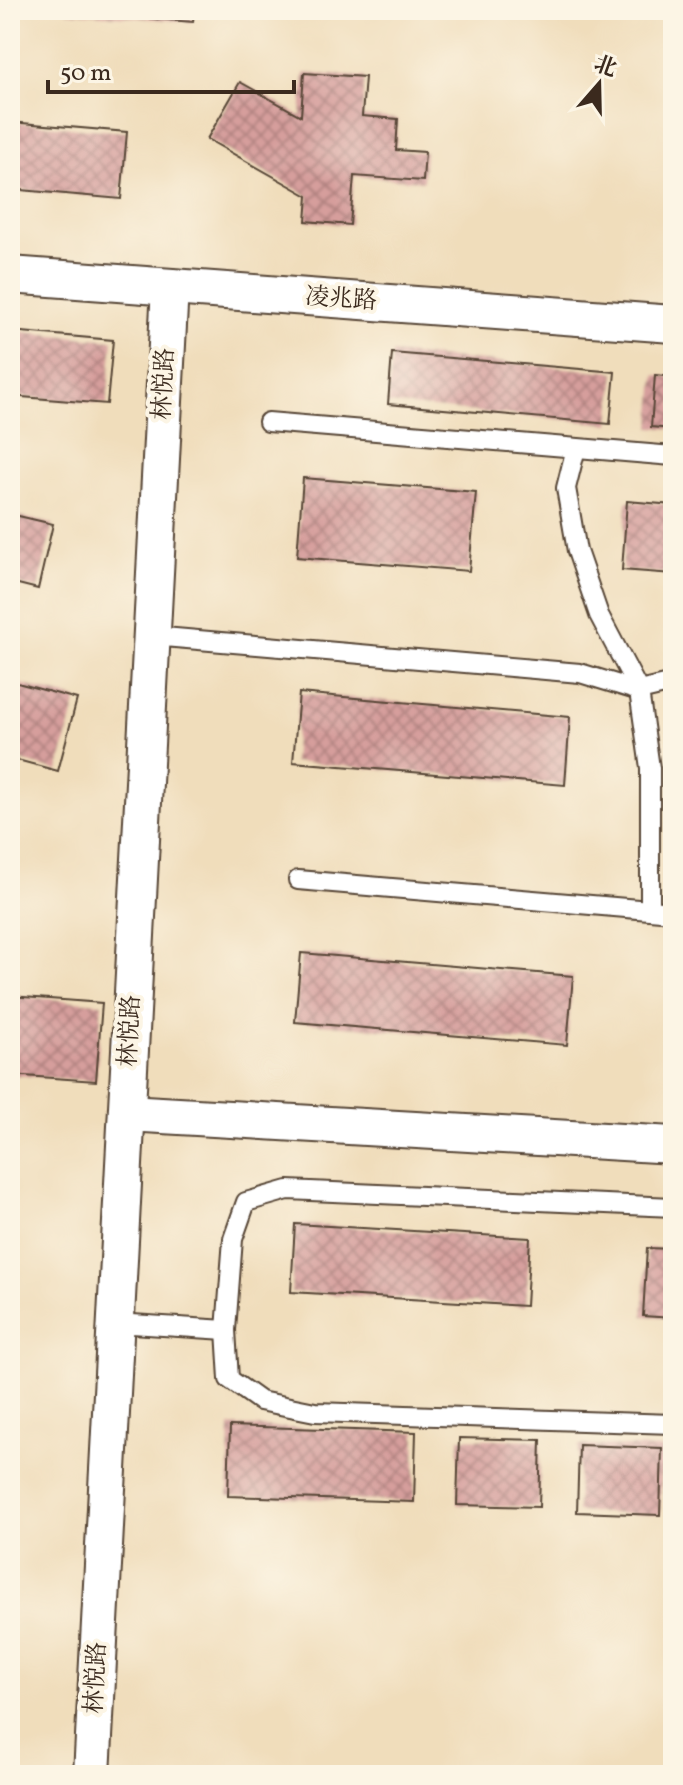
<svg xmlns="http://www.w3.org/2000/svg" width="683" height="1785" viewBox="0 0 683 1785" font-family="Vollkorn,'Noto Serif SC',serif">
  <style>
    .building { fill: url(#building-cross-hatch) }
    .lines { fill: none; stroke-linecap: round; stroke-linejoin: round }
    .service-casing { stroke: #564536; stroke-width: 22 }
    .minor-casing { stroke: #564536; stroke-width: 40 }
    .service { stroke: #fff; stroke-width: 18 }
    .minor { stroke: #fff; stroke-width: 36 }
    .labels { text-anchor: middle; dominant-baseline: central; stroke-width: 8; stroke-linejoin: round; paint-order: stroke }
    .street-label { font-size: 24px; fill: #3b2a1e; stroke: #fcf5e5 }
  </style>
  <defs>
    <pattern id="building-cross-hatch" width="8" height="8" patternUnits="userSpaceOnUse" patternTransform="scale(2)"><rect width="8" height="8" fill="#d69e9c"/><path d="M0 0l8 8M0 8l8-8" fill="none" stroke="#af817f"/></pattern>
  </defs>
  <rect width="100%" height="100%" fill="#fcf5e5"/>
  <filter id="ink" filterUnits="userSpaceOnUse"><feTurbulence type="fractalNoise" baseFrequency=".0125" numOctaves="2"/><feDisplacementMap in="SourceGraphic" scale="16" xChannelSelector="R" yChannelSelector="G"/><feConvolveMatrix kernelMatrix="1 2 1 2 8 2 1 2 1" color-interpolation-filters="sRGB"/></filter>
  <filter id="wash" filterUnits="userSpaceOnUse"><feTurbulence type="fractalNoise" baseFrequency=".006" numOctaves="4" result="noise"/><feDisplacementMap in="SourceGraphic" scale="32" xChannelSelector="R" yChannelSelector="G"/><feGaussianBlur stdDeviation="1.8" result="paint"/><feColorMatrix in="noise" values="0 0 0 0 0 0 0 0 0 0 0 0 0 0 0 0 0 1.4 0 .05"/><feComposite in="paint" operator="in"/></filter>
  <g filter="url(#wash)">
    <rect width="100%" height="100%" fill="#f0ddbb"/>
    <g id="blocks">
      <!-- building -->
      <g class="building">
        <path d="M67 10H194L193 22 67 12Z"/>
        <path d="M304 73 365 77 362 116 398 119 396 150 425 152 423 181 354 176 350 225 306 221 308 196 207 139 240 82 301 116Z"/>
        <path d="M10 122 127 132 121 199 10 189Z"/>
        <path d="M10 331 113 340 107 404 10 396Z"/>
        <path d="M392 353 615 372 610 424 388 404Z"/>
        <path d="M655 375 673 377V429L651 427Z"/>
        <path d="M303 478 476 492 469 571 297 557Z"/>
        <path d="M627 501 673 505V574L622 570Z"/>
        <path d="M10 514 53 524 38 589 10 582Z"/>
        <path d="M10 681 77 699 58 771 10 758Z"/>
        <path d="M299 693 570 717 565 785 293 762Z"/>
        <path d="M301 953 573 976 567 1045 295 1022Z"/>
        <path d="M10 996 102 1003 96 1081 10 1075Z"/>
        <path d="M295 1224 530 1238 526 1306 291 1292Z"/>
        <path d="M647 1248 673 1249V1318L643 1316Z"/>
        <path d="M230 1426 416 1432 414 1502 228 1496Z"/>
        <path d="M459 1438 541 1440 539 1507 457 1505Z"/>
        <path d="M579 1445 662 1448 660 1515 577 1512Z"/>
      </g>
    </g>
  </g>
  <g filter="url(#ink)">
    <use href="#blocks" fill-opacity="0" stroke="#564536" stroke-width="2"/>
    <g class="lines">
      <defs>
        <g id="service">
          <path d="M268 422 673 456"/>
          <path d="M576 448 566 488 577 551 599 615 639 691 650 768V910"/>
          <path d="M152 636 580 673 639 691 673 683"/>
          <path d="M298 880 673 912"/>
          <path d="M673 1207 288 1190 246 1202 233 1239 226 1330 229 1379 260 1401 315 1412 673 1424"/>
          <path d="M116 1323 226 1330"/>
        </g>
        <g id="minor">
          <path d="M10 275 673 324"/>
          <path d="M127 1113 673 1145"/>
          <path d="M92 1775 170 287"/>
        </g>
      </defs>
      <!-- service casing -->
      <use href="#service" class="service-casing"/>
      <!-- minor casing -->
      <use href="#minor" class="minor-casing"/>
      <!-- service -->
      <use href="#service" class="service"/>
      <!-- minor -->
      <use href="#minor" class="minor"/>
    </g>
  </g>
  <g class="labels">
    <!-- street labels -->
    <g class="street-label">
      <text transform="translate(341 300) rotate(4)">凌兆路</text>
      <text transform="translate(165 384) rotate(-87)">林悦路</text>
      <text transform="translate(131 1031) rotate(-87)">林悦路</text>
      <text transform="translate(97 1678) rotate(-87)">林悦路</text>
    </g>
  </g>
  <!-- margin -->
  <rect width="683" height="1785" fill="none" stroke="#fcf5e5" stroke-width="40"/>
  <!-- north arrow -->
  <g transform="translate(599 84) rotate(20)" stroke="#fcf5e5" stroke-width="6" paint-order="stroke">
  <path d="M0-6L14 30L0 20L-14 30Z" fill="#3b2a1e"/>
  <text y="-12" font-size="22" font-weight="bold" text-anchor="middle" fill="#3b2a1e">北</text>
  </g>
  <!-- scale -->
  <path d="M48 80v12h246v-12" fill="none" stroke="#3b2a1e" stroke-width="4"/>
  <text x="60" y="80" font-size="24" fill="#3b2a1e" stroke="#fcf5e5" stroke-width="6" paint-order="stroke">50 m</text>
</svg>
